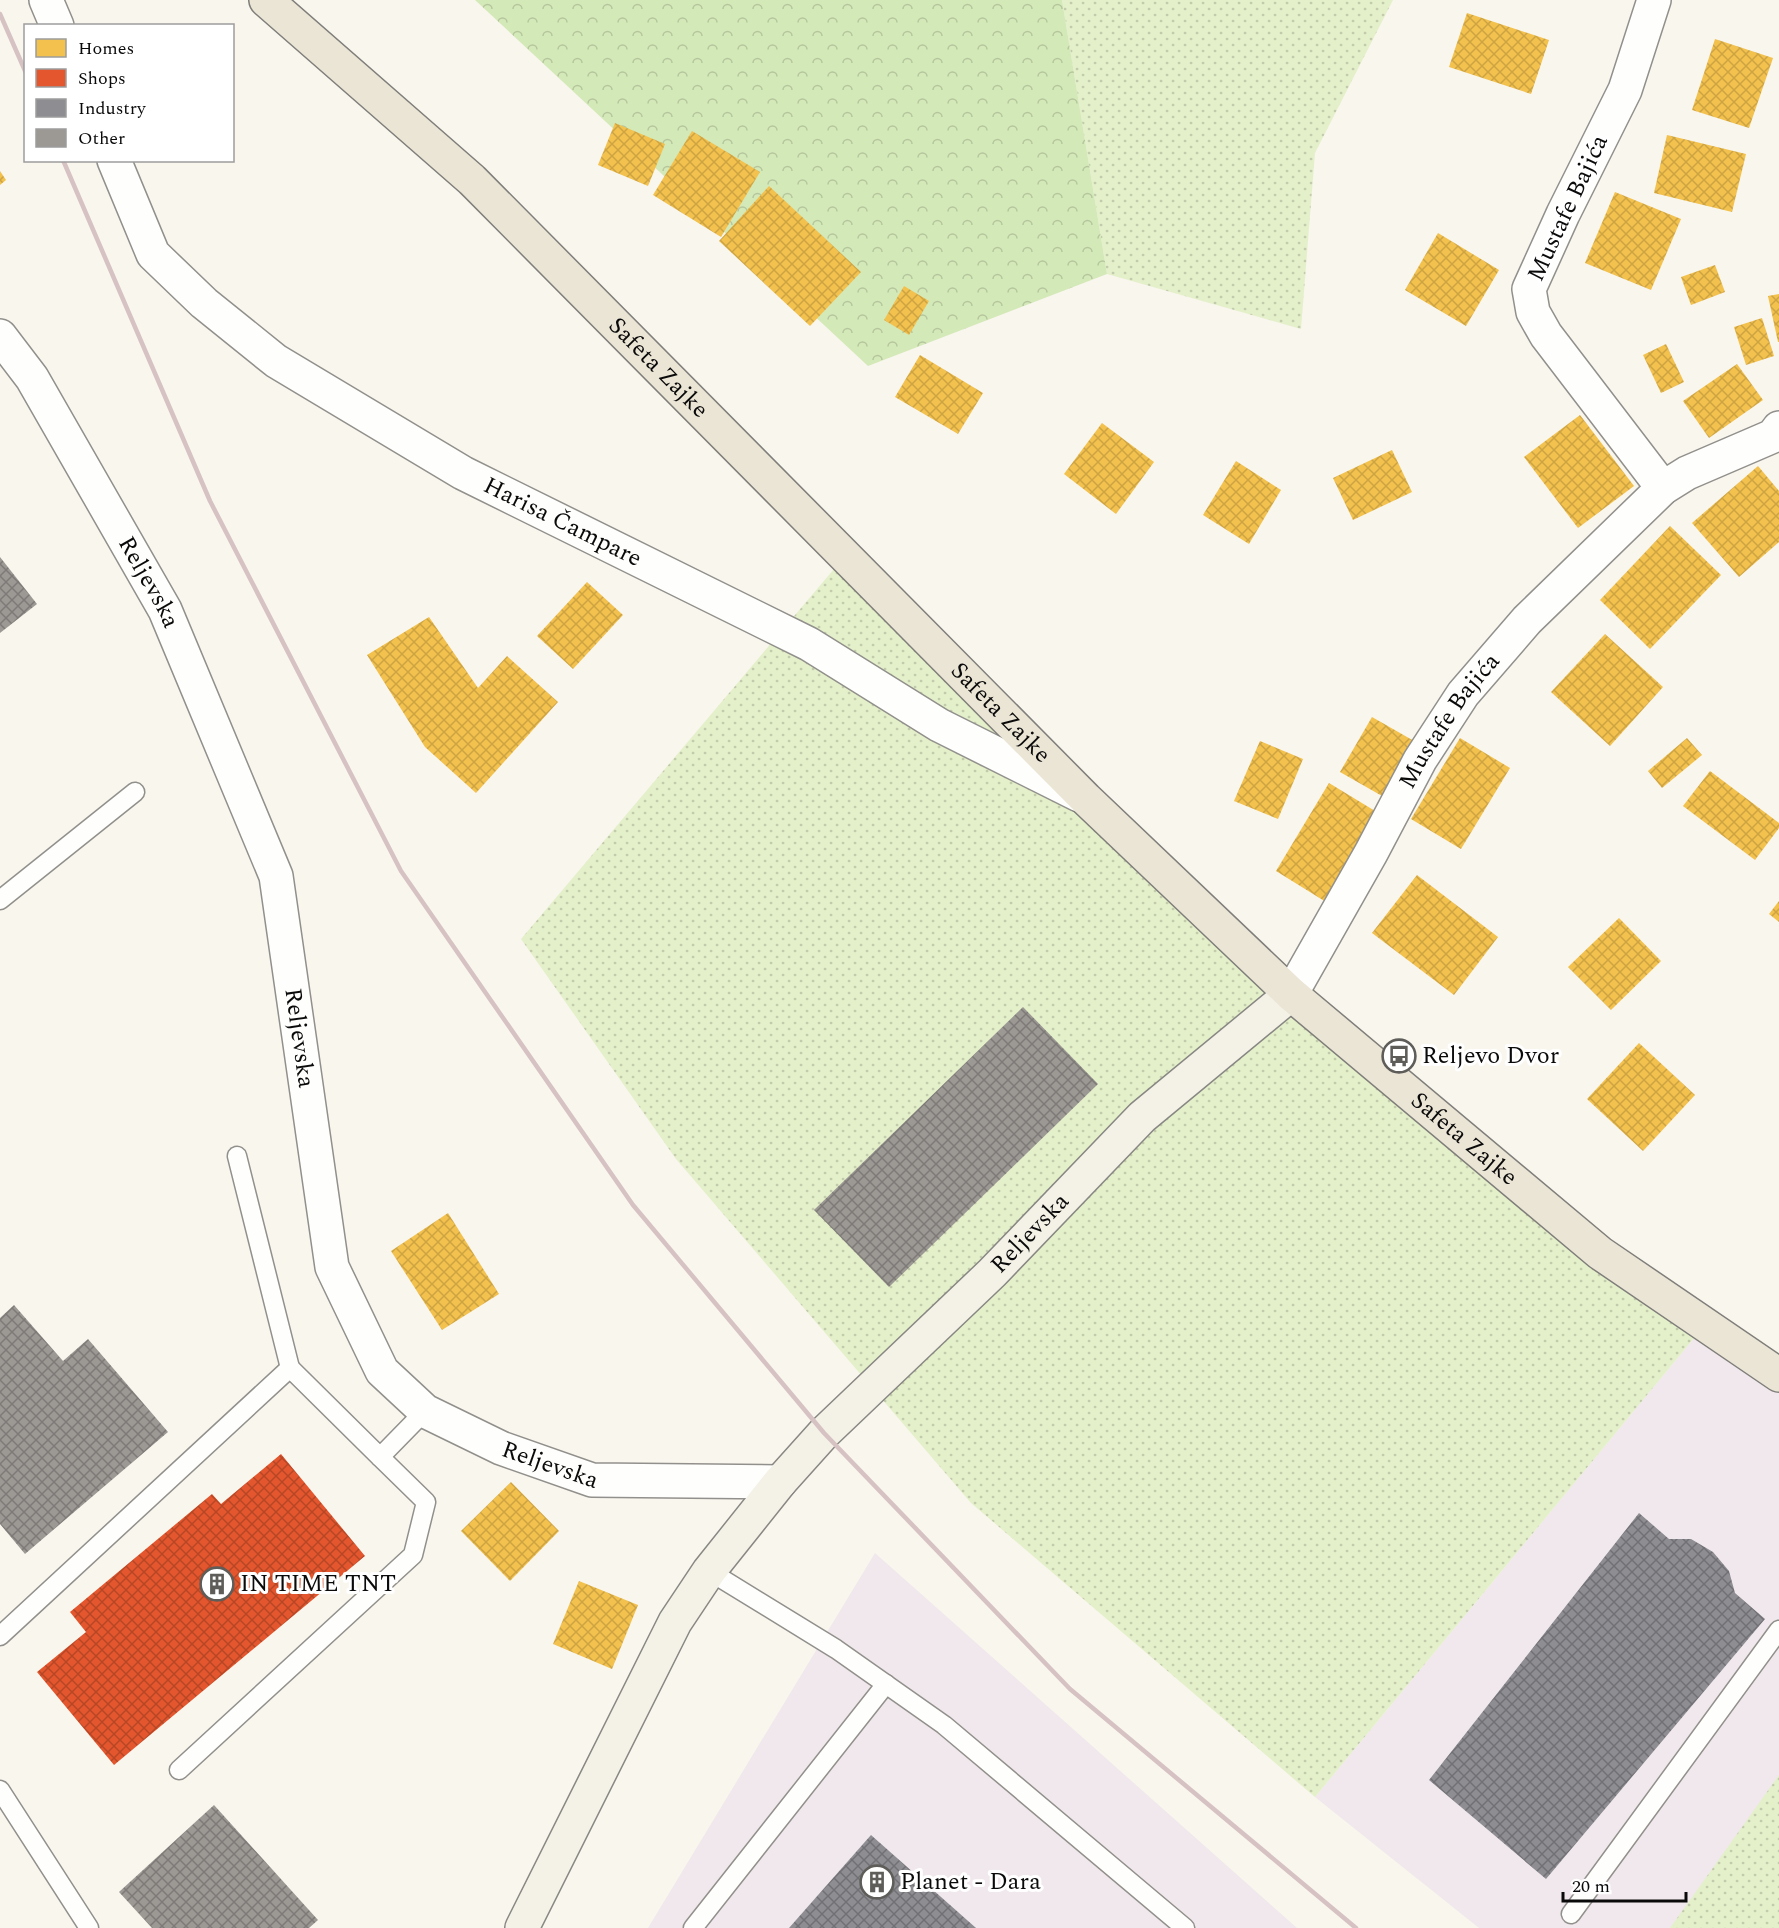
<svg xmlns="http://www.w3.org/2000/svg" width="1779" height="1928" viewBox="0 0 1779 1928" font-family="Spectral,serif">
  <style>
    .industrial { fill: #f0e8ec }
    .grass { fill: url(#grass-dots) }
    .forest { fill: url(#forest-crowns) }
    .homes { fill: url(#homes-cross-hatch) }
    .shops { fill: url(#shops-cross-hatch) }
    .industry { fill: url(#industry-cross-hatch) }
    .building { fill: url(#building-cross-hatch) }
    .lines { fill: none; stroke-linecap: round; stroke-linejoin: round }
    .service-casing { stroke: #92908c; stroke-width: 21 }
    .minor-casing { stroke: #92908c; stroke-width: 36 }
    .secondary-casing { stroke: #888783; stroke-width: 36 }
    .primary-casing { stroke: #7f7e7a; stroke-width: 36 }
    .service { stroke: #fefefc; stroke-width: 18 }
    .minor { stroke: #fefefc; stroke-width: 33 }
    .secondary { stroke: #f4f2e7; stroke-width: 33 }
    .primary { stroke: #ebe5d6; stroke-width: 33 }
    .rail { stroke: #d7c2c3; stroke-width: 4.5 }
    .labels { text-anchor: middle; dominant-baseline: central; stroke-width: 6; stroke-linejoin: round; paint-order: stroke }
    .street-label { font-size: 24px; fill: #0a0a0a; stroke: #fff }
    .poi-label { font-size: 24px; fill: #0a0a0a; stroke: #fff; text-anchor: start }
  </style>
  <defs>
    <pattern id="grass-dots" width="8" height="8" patternUnits="userSpaceOnUse" patternTransform="scale(1.5)"><rect width="8" height="8" fill="#e4f0ca"/><path d="M2 2h.1M6 6h.1" fill="none" stroke="#c2ccac" stroke-width="1.8" stroke-linecap="round"/></pattern>
    <pattern id="forest-crowns" width="20" height="18" patternUnits="userSpaceOnUse" patternTransform="scale(1.5)"><rect width="20" height="18" fill="#d4e9b8"/><path d="M2 6a3 3 0 1 1 6 0M12 15a3 3 0 1 1 6 0" fill="none" stroke="#b5c69d"/></pattern>
    <pattern id="homes-cross-hatch" width="8" height="8" patternUnits="userSpaceOnUse" patternTransform="scale(1.5)"><rect width="8" height="8" fill="#f2c14e"/><path d="M0 0l8 8M0 8l8-8" fill="none" stroke="#cea443"/></pattern>
    <pattern id="shops-cross-hatch" width="8" height="8" patternUnits="userSpaceOnUse" patternTransform="scale(1.5)"><rect width="8" height="8" fill="#e4572e"/><path d="M0 0l8 8M0 8l8-8" fill="none" stroke="#b74625"/></pattern>
    <pattern id="industry-cross-hatch" width="8" height="8" patternUnits="userSpaceOnUse" patternTransform="scale(1.5)"><rect width="8" height="8" fill="#8d8d92"/><path d="M0 0l8 8M0 8l8-8" fill="none" stroke="#717175"/></pattern>
    <pattern id="building-cross-hatch" width="8" height="8" patternUnits="userSpaceOnUse" patternTransform="scale(1.5)"><rect width="8" height="8" fill="#9c9894"/><path d="M0 0l8 8M0 8l8-8" fill="none" stroke="#7d7a77"/></pattern>
  </defs>
  <rect width="100%" height="100%" fill="#f9f6ed"/>
  <!-- industrial -->
  <g class="industrial">
    <path d="M1704 1326 1779 1375V1928H1479L1315 1797Z"/>
    <path d="M875 1553 1297 1928H648Z"/>
  </g>
  <!-- grass -->
  <g class="grass">
    <path d="M1062 0H1393L1315 153 1301 329 1107 274Z"/>
    <path d="M845 556 1086 799 1704 1326 1315 1797 971 1503 676 1159 521 939Z"/>
    <path d="M1779 1775V1928H1670Z"/>
  </g>
  <!-- forest -->
  <path class="forest" d="M475 0H1062L1107 274 868 366Z"/>
  <!-- homes -->
  <g class="homes">
    <path d="M1467 13 1549 40 1531 94 1449 67Z"/>
    <path d="M1715 39 1773 58 1749 128 1692 110Z"/>
    <path d="M615 123 665 144 648 186 598 165Z"/>
    <path d="M692 131 760 172 721 237 653 195Z"/>
    <path d="M1667 135 1746 154 1732 212 1654 193Z"/>
    <path d="M0 171 6 180 0 185Z"/>
    <path d="M769 186 861 272 810 326 719 241Z"/>
    <path d="M1615 192 1681 219 1651 290 1585 263Z"/>
    <path d="M1438 233 1499 270 1466 326 1405 290Z"/>
    <path d="M1715 265 1725 292 1691 305 1681 277Z"/>
    <path d="M904 286 929 301 909 335 884 320Z"/>
    <path d="M1779 294V342H1778L1768 296Z"/>
    <path d="M1762 318 1774 356 1746 365 1734 327Z"/>
    <path d="M1666 344 1684 382 1661 393 1643 355Z"/>
    <path d="M920 355 983 393 958 434 895 397Z"/>
    <path d="M1737 364 1763 400 1709 438 1683 401Z"/>
    <path d="M1580 415 1634 486 1578 528 1524 457Z"/>
    <path d="M1102 423 1154 462 1116 514 1064 474Z"/>
    <path d="M1392 450 1412 492 1353 520 1333 478Z"/>
    <path d="M1236 461 1281 490 1249 544 1203 515Z"/>
    <path d="M1758 466 1779 491V542L1739 577 1692 523Z"/>
    <path d="M1670 526 1721 575 1650 649 1600 600Z"/>
    <path d="M587 582 623 615 573 669 537 636Z"/>
    <path d="M429 617 478 688 507 656 558 702 476 793 425 747 367 655Z"/>
    <path d="M1605 634 1663 687 1610 746 1551 692Z"/>
    <path d="M1372 717 1414 741 1382 796 1340 772Z"/>
    <path d="M1460 738 1510 768 1461 849 1411 819Z"/>
    <path d="M1687 738 1702 755 1662 788 1648 771Z"/>
    <path d="M1260 741 1303 759 1278 819 1234 801Z"/>
    <path d="M1710 771 1779 823V828L1755 860 1683 806Z"/>
    <path d="M1329 783 1380 814 1326 902 1276 871Z"/>
    <path d="M1417 875 1498 937 1454 995 1372 933Z"/>
    <path d="M1779 901V922L1769 914Z"/>
    <path d="M1619 918 1661 961 1611 1010 1568 967Z"/>
    <path d="M1639 1043 1695 1095 1643 1151 1587 1099Z"/>
    <path d="M448 1213 499 1294 442 1330 391 1251Z"/>
    <path d="M511 1482 559 1531 510 1581 461 1531Z"/>
    <path d="M579 1581 638 1605 612 1669 553 1644Z"/>
  </g>
  <!-- shops -->
  <path class="shops" d="M281 1454 365 1556 114 1765 37 1672 86 1632 70 1612 212 1494 221 1504Z"/>
  <!-- industry -->
  <g class="industry">
    <path d="M1639 1513 1669 1539H1691L1713 1552 1729 1571 1735 1593 1765 1619 1546 1879 1429 1780Z"/>
    <path d="M871 1835 976 1928H789Z"/>
  </g>
  <!-- building -->
  <g class="building">
    <path d="M0 557 37 604 0 633Z"/>
    <path d="M1023 1007 1098 1084 889 1287 814 1210Z"/>
    <path d="M14 1305 63 1361 88 1339 168 1432 25 1554 0 1524V1318Z"/>
    <path d="M214 1805 318 1920 309 1928H152L119 1892Z"/>
  </g>
  <g class="lines">
    <defs>
      <g id="service">
        <path d="M0 900 135 792"/>
        <path d="M237 1156 290 1368"/>
        <path d="M709 1571 836 1649 944 1725 1185 1928"/>
        <path d="M0 1636 290 1368 380 1457 425 1411"/>
        <path d="M179 1770 413 1555 426 1502 380 1457"/>
        <path d="M0 1790 89 1928"/>
        <path d="M1571 1914 1779 1630"/>
        <path d="M693 1928 886 1684"/>
      </g>
      <g id="minor">
        <path d="M46 0 57 26"/>
        <path d="M1654 0 1625 90 1563 214 1529 289 1533 312 1546 335 1663 488"/>
        <path id="s1" d="M114 160 153 254 204 303 276 361 463 473 809 644 939 725 1079 795"/>
        <path id="s2" d="M0 336 32 378 165 610 276 876 332 1267 382 1371 425 1411 501 1448 592 1480 780 1482"/>
        <path id="s3" d="M1291 994 1371 853 1420 760 1463 694 1527 620 1663 488 1687 473 1773 436 1779 428"/>
      </g>
      <g id="secondary">
        <path id="s4" d="M522 1928 675 1622 709 1571 780 1482 824 1433 992 1273 1142 1117 1291 994"/>
      </g>
      <g id="primary">
        <path id="s5" d="M266 0 472 180 1086 799 1291 994 1600 1253 1779 1375"/>
      </g>
    </defs>
    <!-- service casing -->
    <use href="#service" class="service-casing"/>
    <!-- minor casing -->
    <use href="#minor" class="minor-casing"/>
    <!-- secondary casing -->
    <use href="#secondary" class="secondary-casing"/>
    <!-- primary casing -->
    <use href="#primary" class="primary-casing"/>
    <!-- service -->
    <use href="#service" class="service"/>
    <!-- minor -->
    <use href="#minor" class="minor"/>
    <!-- secondary -->
    <use href="#secondary" class="secondary"/>
    <!-- primary -->
    <use href="#primary" class="primary"/>
    <!-- rail -->
    <g class="rail">
      <path d="M0 14 26 73"/>
      <path d="M63 160 210 501 401 871 633 1205 824 1433 1070 1689 1356 1928"/>
    </g>
  </g>
  <!-- icons -->
  <defs>
    <symbol id="bus-ring" viewBox="-11 -11 22 22"><circle r="9.5" fill="#fff" stroke="#5e5d59" stroke-width="1.5"/><path d="M-5-6H5V4H4V6H2V4H-2V6H-4V4H-5ZM-3.5-4V0h7V-4ZM-3.5 1.2v1.5H-2V1.2ZM2 1.2v1.5H3.5V1.2Z" fill="#5e5d59"/></symbol>
    <symbol id="building-ring" viewBox="-11 -11 22 22"><circle r="9.5" fill="#fff" stroke="#5e5d59" stroke-width="1.5"/><path d="M-4-6H4V6H1V3H-1V6H-4ZM-2.5-4.3h1.7v1.8h-1.7ZM.8-4.3h1.7v1.8H.8ZM-2.5-1h1.7V.8h-1.7ZM.8-1h1.7V.8H.8Z" fill="#5e5d59"/></symbol>
  </defs>
  <g fill-rule="evenodd">
    <use href="#bus-ring" x="1380" y="1037" width="38" height="38"/>
    <use href="#building-ring" x="198" y="1565" width="38" height="38"/>
    <use href="#building-ring" x="858" y="1863" width="38" height="38"/>
  </g>
  <g class="labels">
    <!-- street labels -->
    <g class="street-label">
      <text transform="translate(1568 208) rotate(-65)">Mustafe Bajića</text>
      <text stroke="none"><textPath href="#s5" startOffset="538">Safeta Zajke</textPath></text>
      <text stroke="none"><textPath href="#s1" startOffset="594">Harisa Čampare</textPath></text>
      <text stroke="none"><textPath href="#s2" startOffset="288">Reljevska</textPath></text>
      <text stroke="none"><textPath href="#s5" startOffset="1024">Safeta Zajke</textPath></text>
      <text stroke="none"><textPath href="#s3" startOffset="316">Mustafe Bajića</textPath></text>
      <text stroke="none"><textPath href="#s2" startOffset="772">Reljevska</textPath></text>
      <text stroke="none"><textPath href="#s5" startOffset="1654">Safeta Zajke</textPath></text>
      <text stroke="none"><textPath href="#s4" startOffset="870">Reljevska</textPath></text>
      <text stroke="none"><textPath href="#s2" startOffset="1314">Reljevska</textPath></text>
    </g>
    <!-- poi labels -->
    <g class="poi-label">
      <text x="1422" y="1056">Reljevo Dvor</text>
      <text x="240" y="1584">IN TIME TNT</text>
      <text x="900" y="1882">Planet - Dara</text>
    </g>
  </g>
  <!-- legend -->
  <rect x="24" y="24" width="210" height="138" fill="#ffffff" stroke="#9d9d9d" stroke-width="1.5"/>
  <rect x="36" y="39" width="30" height="18" fill="#f2c14e" stroke="#9d9d9d" stroke-width="1.5"/>
  <text x="78" y="54" font-size="18" fill="#0a0a0a">Homes</text>
  <rect x="36" y="69" width="30" height="18" fill="#e4572e" stroke="#9d9d9d" stroke-width="1.5"/>
  <text x="78" y="84" font-size="18" fill="#0a0a0a">Shops</text>
  <rect x="36" y="99" width="30" height="18" fill="#8d8d92" stroke="#9d9d9d" stroke-width="1.5"/>
  <text x="78" y="114" font-size="18" fill="#0a0a0a">Industry</text>
  <rect x="36" y="129" width="30" height="18" fill="#9c9894" stroke="#9d9d9d" stroke-width="1.5"/>
  <text x="78" y="144" font-size="18" fill="#0a0a0a">Other</text>
  <!-- scale -->
  <path d="M1563 1892v9h123v-9" fill="none" stroke="#0a0a0a" stroke-width="3"/>
  <text x="1572" y="1892" font-size="18" fill="#0a0a0a" stroke="#ffffff" stroke-width="4.5" paint-order="stroke">20 m</text>
</svg>
